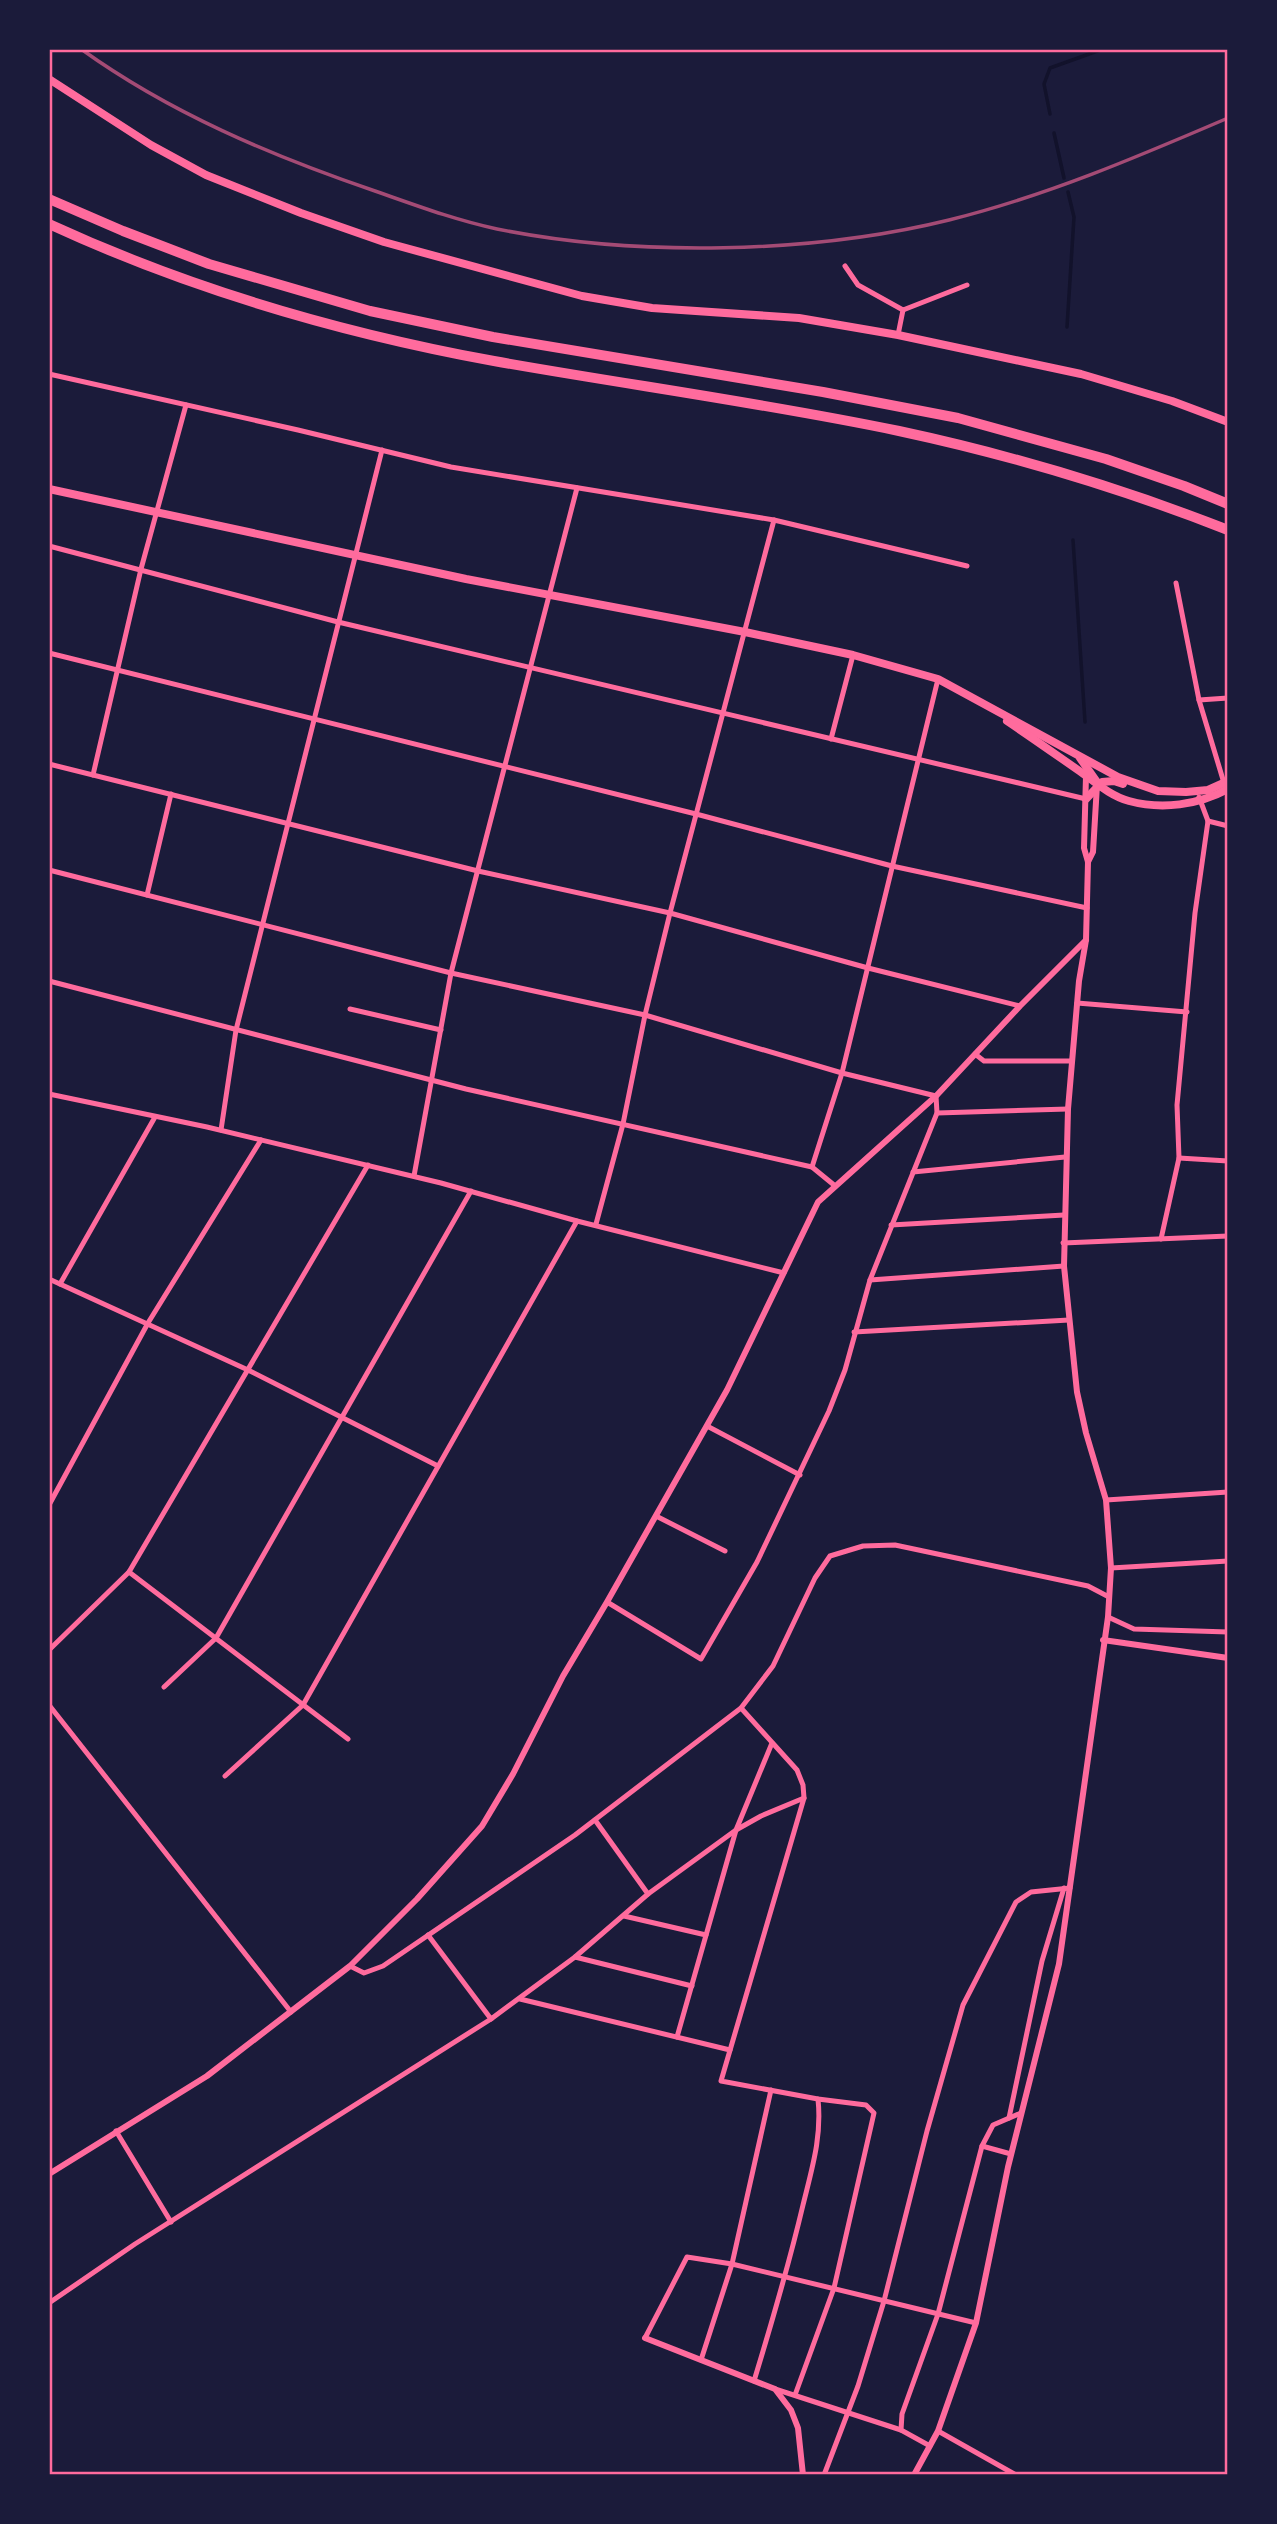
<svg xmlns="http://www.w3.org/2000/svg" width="1277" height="2524" viewBox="0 0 1277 2524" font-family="'Sofia Sans Condensed',sans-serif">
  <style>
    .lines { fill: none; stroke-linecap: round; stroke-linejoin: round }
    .stream { stroke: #12122b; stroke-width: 3.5 }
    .minor { stroke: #ff6b9d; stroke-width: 5 }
    .tertiary { stroke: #ff6b9d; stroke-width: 6 }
    .primary { stroke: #ff6b9d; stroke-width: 8 }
    .motorway { stroke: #ff6b9d; stroke-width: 10 }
    .rail { stroke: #a44b75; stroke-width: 3.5 }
    .neatline { fill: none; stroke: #ff6b9d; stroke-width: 2.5 }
  </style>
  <rect width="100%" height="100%" fill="#1b1b3a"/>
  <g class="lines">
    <!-- stream -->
    <g class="stream">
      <path d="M1050 114 1044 84 1050 68 1103 49"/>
      <path d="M1054 133 1064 178"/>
      <path d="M1067 327 1074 217 1068 192"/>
      <path d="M1073 540 1085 722"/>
    </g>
    <!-- minor -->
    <g class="minor">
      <path d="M845 266 858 285 903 310"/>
      <path d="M903 310 967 285"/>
      <path d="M898 335 903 310"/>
      <path d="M49 374 298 430 451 467 774 520 967 566"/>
      <path d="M49 546 338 622 1086 799"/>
      <path d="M1176 583 1199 700 1224 783"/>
      <path d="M49 653 696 814 892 866 1087 908"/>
      <path d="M1199 700 1228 698"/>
      <path d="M831 739 853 655"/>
      <path d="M49 764 478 871 670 913 868 968 1020 1006"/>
      <path d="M93 775 141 569 186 405"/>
      <path d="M1208 821 1228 826"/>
      <path d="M49 870 451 973 645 1015 842 1073 936 1096 937 1113 870 1280 845 1370 829 1411 757 1562 701 1659 607 1602"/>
      <path d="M147 895 171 794"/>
      <path d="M49 981 466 1089 812 1167 834 1185"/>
      <path d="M1077 1003 1187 1012"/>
      <path d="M350 1009 441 1030"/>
      <path d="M975 1054 984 1061H1072"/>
      <path d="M49 1094 207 1127 441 1183 577 1221 784 1273"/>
      <path d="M937 1113 1068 1109"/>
      <path d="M221 1130 236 1030 382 450"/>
      <path d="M1179 1158 1228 1161"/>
      <path d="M812 1167 842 1073 938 679"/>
      <path d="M913 1172 1065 1157"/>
      <path d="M414 1176 451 973 577 488"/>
      <path d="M596 1224 623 1124 645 1015 670 913 774 520"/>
      <path d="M891 1225 1064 1215"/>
      <path d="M1161 1239 1179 1158 1177 1105 1195 913 1208 821 1199 797"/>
      <path d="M1063 1243 1228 1236"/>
      <path d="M49 1279 248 1370 438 1466"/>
      <path d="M870 1280 1064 1266"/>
      <path d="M60 1284 155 1117"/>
      <path d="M854 1332 1069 1320"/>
      <path d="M707 1426 800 1475"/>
      <path d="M1106 1500 1228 1492"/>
      <path d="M49 1505 148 1323 261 1140"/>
      <path d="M656 1516 725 1551"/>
      <path d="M1111 1568 1228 1561"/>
      <path d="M129 1572 348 1739"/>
      <path d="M1108 1617 1134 1629 1228 1632"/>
      <path d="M49 1650 129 1572 368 1165"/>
      <path d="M164 1687 216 1638 471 1191"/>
      <path d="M49 1705 291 2012"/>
      <path d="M741 1708 797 1770 803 1785 804 1798 721 2081 818 2099 866 2105 874 2113 834 2288 795 2395"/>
      <path d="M225 1776 303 1705 577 1221"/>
      <path d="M595 1820 648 1894"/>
      <path d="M624 1916 706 1935"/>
      <path d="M428 1935 491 2019 575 1957 648 1894 736 1830 761 1816 804 1798"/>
      <path d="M575 1957 692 1986"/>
      <path d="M350 1966 364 1973 383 1966 575 1835 741 1708 773 1666 815 1578 830 1556 863 1546 895 1545 1088 1586 1109 1597"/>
      <path d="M520 1999 730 2050"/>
      <path d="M677 2037 736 1830 772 1743"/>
      <path d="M1009 2118 1042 1961 1064 1888"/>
      <path d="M116 2131 171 2222"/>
      <path d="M982 2146 1011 2154"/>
      <path d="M49 2303 135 2244 491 2019"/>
      <path d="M645 2338 687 2257 732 2264 976 2323"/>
      <path d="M701 2360 732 2264 771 2090"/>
      <path d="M754 2381C772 2322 789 2264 803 2205 812 2168 822 2137 818 2099"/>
      <path d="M775 2389 901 2430"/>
      <path d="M938 2431 1016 2475"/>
      <path d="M930 2446 901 2430 902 2414 938 2314 982 2146 993 2125 1021 2113"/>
      <path d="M824 2475 858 2386 884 2301 927 2131 963 2005 1016 1902 1031 1892 1070 1888"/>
    </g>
    <!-- tertiary -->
    <g class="tertiary">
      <path d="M1088 862 1093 852 1097 785"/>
      <path d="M1103 1640 1228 1658"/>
      <path d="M49 2174 207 2076 350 1966 417 1899 482 1826 513 1774 563 1676 607 1602 727 1390 818 1202 936 1096 1020 1006 1086 940"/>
      <path d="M645 2338 775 2389 791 2410 798 2428 803 2475"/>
      <path d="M914 2475 938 2431 976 2323 1008 2167 1059 1964 1108 1617 1111 1568 1106 1500 1086 1433 1077 1392 1064 1266 1068 1109 1079 981 1086 940 1088 862 1084 848 1086 776"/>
    </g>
    <!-- primary -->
    <g class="primary">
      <path d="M49 79 151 145 206 175 301 213 384 242 582 296 652 308 799 318 898 335 1081 374 1172 401 1228 422"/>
      <path d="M49 489 466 579 745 632 853 655 938 679 1118 777 1158 791 1186 792 1208 790 1228 781"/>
      <path d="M1007 721C1031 737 1055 754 1078 770 1094 781 1110 796 1129 801 1162 810 1198 805 1228 789"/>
      <path d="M1080 758 1097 782"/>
      <path d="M1086 799 1102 782 1114 781 1123 784"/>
    </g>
    <!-- motorway -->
    <g class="motorway">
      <path d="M49 199 123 231 209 264 370 311 493 337 823 392 958 418 1106 459 1184 486 1228 504"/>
      <path d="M49 224C190 289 341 333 494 361 629 385 765 403 899 431 1011 455 1121 488 1228 530"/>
    </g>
    <!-- rail -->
    <path class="rail" d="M81 49C170 113 272 156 375 191 415 205 455 220 497 229 636 257 811 254 949 220 1046 196 1137 157 1228 118"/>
  </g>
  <!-- border -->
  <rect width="1277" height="2524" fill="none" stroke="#1b1b3a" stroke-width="102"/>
  <rect x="51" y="51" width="1175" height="2422" class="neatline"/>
</svg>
